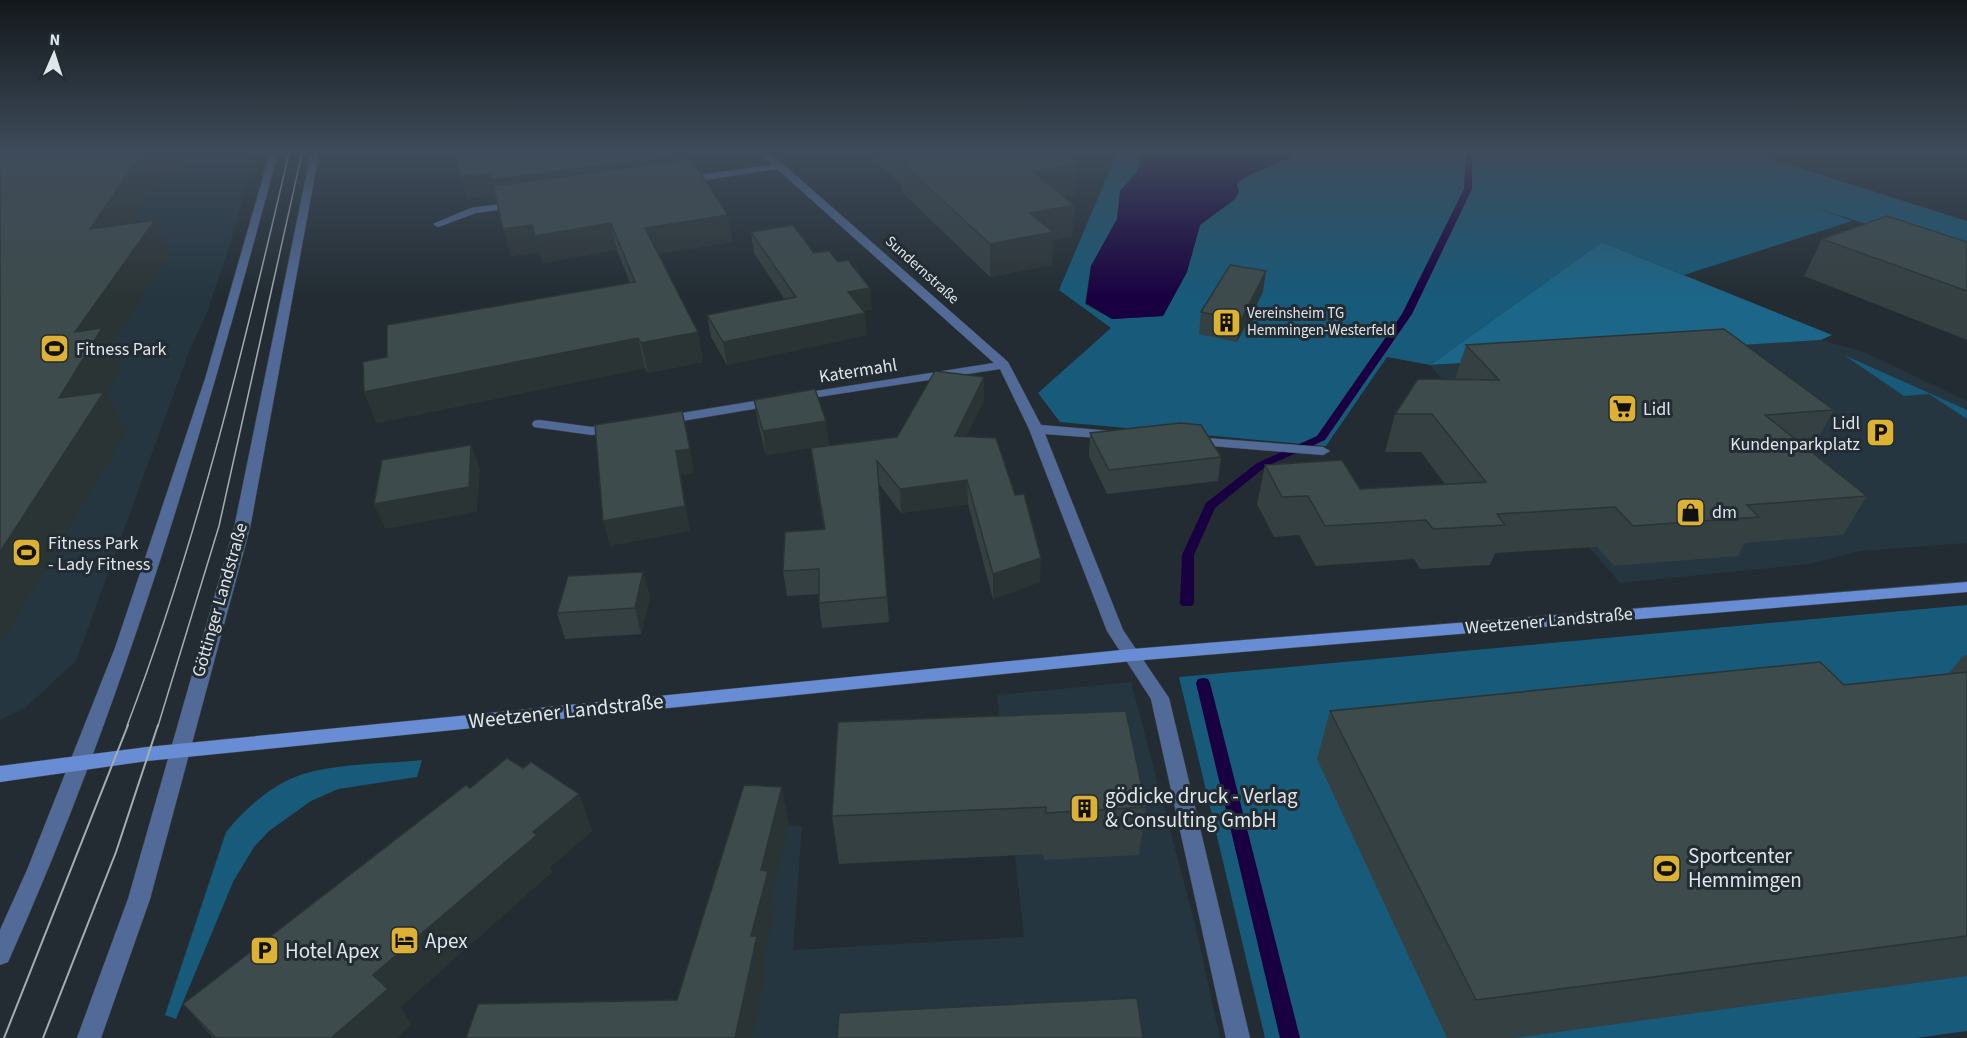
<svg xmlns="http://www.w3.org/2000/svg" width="1967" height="1038" viewBox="0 0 1967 1038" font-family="'Source Sans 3',sans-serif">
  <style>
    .built { fill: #253640 }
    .green { fill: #175a79 }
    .forest { fill: #1c6689 }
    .water { fill: #190041 }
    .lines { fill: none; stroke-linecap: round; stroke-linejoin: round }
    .stream { fill: #190041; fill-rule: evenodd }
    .minor-casing { stroke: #404a4f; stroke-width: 1 }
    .tertiary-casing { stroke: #404a4f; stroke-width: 1 }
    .secondary-casing { stroke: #404a4f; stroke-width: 1 }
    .minor { fill: #526a97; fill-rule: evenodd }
    .tertiary { fill: #526a97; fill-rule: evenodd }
    .secondary { fill: #688dd5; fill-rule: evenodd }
    .tram-far1 { stroke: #a5adb2; stroke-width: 1.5 }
    .tram { stroke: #a5adb2; stroke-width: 2 }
    .wall { fill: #344041 }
    .shaded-wall { fill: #2b3435 }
    .building { fill: #3d4b4c; stroke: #2b3435; stroke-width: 1.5 }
    .labels { text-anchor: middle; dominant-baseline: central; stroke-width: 6; stroke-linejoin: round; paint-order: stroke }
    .far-street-label { font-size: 15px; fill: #dfe6ea; stroke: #222c32 }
    .far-poi-label { font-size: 15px; fill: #dfe6ea; stroke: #222c32; text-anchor: start }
    .poi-label { font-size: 18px; fill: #dfe6ea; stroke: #222c32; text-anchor: start }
    .street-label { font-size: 18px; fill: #dfe6ea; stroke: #222c32 }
    .near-street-label { font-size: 21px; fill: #dfe6ea; stroke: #222c32 }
    .near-poi-label { font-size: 21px; fill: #dfe6ea; stroke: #222c32; text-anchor: start }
  </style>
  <rect width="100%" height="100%" fill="#222c32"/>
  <!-- built -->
  <g class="built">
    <path d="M0 153H255L230 245 207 313 190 349 76 661 25 708 0 720Z"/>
    <path d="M1821 340 1864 352 1967 401V543L1860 551 1810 564 1620 583 1430 365Z"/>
    <path d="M1131 682 1196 928 1220 1038H689L752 823 802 826 793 950 1024 937 997 695Z"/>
  </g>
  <!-- green -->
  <g class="green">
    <path d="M1117 153H1141L1137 172 1120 191 1117 219 1091 266 1085 304 1112 319 1163 316 1187 272 1200 225 1235 199 1237 183C1255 168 1277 168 1294 153H1752L1967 221V256L1816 208 1852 221 1684 275 1602 242 1430 365 1387 357 1326 446 1060 422 1038 393 1111 328 1059 290Z"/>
    <path d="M1844 355 1967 410V419L1929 394 1904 396Z"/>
    <path d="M1967 605V1031L1916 1038H1265L1179 677Z"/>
    <path d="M422 760 417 777 338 789 311 801 269 831 254 847 233 882 176 1019 165 1015 226 832C246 808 272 784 303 774 340 763 384 764 422 760Z"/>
  </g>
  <!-- forest -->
  <path class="forest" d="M1602 242 1832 335 1821 340 1430 365Z"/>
  <!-- water -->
  <path class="water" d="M1141 153H1294C1277 168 1255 168 1237 183L1239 192 1235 199 1200 225 1187 272 1163 316 1112 319 1086 303 1091 266 1117 219 1120 191 1137 172Z"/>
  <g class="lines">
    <!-- stream -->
    <g class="stream">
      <path d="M1466 153H1472V189L1412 314 1325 440 1265 467 1215 508 1194 555V603L1192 606H1182L1180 603 1182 555 1206 503 1257 463 1317 436 1402 314 1464 189Z"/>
      <path d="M1203 678 1208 679 1210 683 1300 1038H1280L1196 683 1198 679Z"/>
    </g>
    <defs>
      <g id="minor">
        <path d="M760 153H769L783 164 1008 362 1041 425 1111 431 1118 435 1111 439 1045 434 1123 630 1169 698 1250 1038H1226L1151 699 1107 631 1029 429 1000 369 792 401 791 398 792 395 797 394 994 363 777 169 685 183 680 180 685 177 772 165Z"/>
        <path d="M516 202 519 203V207L476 213 438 227 433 224 471 208Z"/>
        <path d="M773 398 778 399 779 402 778 405 664 424 657 420 664 416Z"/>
        <path d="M539 420 592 427 616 423 623 427 621 430 592 435 534 427 532 424 534 421Z"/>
        <path d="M1192 437 1323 447 1330 451 1323 455 1187 444 1185 441 1187 438Z"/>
      </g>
      <g id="tertiary">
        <path d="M270 153H278C204 429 125 701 8 962L0 965V930L27 870 115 648 205 379Z"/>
        <path d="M311 153H319L250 528 150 899 101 1038H77L128 899 234 528Z"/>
      </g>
      <path id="secondary" d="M1967 582V592L1132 661 147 761 0 782V766L147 747 1132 649Z"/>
    </defs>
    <!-- minor casing -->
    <use href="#minor" class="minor-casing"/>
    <!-- tertiary casing -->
    <use href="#tertiary" class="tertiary-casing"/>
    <!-- secondary casing -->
    <use href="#secondary" class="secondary-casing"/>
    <!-- minor -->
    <use href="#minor" class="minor"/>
    <!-- tertiary -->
    <use href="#tertiary" class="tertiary"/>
    <!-- secondary -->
    <use href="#secondary" class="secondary"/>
    <!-- tram-far1 -->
    <g class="tram-far1">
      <path d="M127 726C198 539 244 347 289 153"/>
      <path d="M158 726 219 526 302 153"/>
    </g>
    <!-- tram -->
    <g class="tram">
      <path d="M4 1038 128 725"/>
      <path d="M43 1038 116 852 158 725"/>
    </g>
  </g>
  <!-- wall -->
  <g class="wall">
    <path d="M877 153H1062L1076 194 1062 196 1074 205 1072 236 1053 240 1052 265 990 277 903 193V187L877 162Z"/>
    <path d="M686 154 687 159 728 215 732 242 658 254 703 362 648 373 645 368 377 423 364 392 387 357 630 283 617 250 542 263 539 252 511 256 495 195 467 199Z"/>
    <path d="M751 232 814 253 872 309 863 311 867 335 727 365 711 337 707 315 785 300 754 253Z"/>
    <path d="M1822 239 1967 242V340L1804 276Z"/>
    <path d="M1263 292 1237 342 1199 334 1201 312Z"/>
    <path d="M1466 345 1834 410 1813 447 1807 448 1867 496 1843 535 1745 543 1738 556 1614 566 1597 547 1495 553 1490 565 1420 569 1414 559 1316 566 1299 535 1274 537 1257 504 1265 465 1360 489 1445 484 1421 452H1385L1395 414 1455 379Z"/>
    <path d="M754 400 829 445 766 455 758 423Z"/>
    <path d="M984 400 966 436 1040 582 993 599 968 504 901 513 879 484 889 622 822 628 819 603V594L787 596 783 571 824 529 814 471 811 448 897 437Z"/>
    <path d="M1090 433 1221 457 1218 481 1107 494 1089 456Z"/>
    <path d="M643 572 650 597 641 634 565 639 557 613Z"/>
    <path d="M1967 655V976L1514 1038H1447L1317 759 1330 711 1844 685 1948 674 1963 656Z"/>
    <path d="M1126 711 1146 807 1139 855 1044 860 1043 854 839 864 832 816Z"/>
    <path d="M523 768 579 794 592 831 550 867 552 872 400 1007 411 1024 396 1038H213L183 1004 470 788Z"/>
  </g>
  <!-- shaded-wall -->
  <g class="shaded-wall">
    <path d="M142 153H196L178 177 159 179 108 262 90 229Z"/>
    <path d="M686 154 689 174 496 195 467 199 460 177 490 173Z"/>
    <path d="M1078 164 1076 194 1031 201 1032 171Z"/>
    <path d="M1074 205 1072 236 1053 240 1052 265 990 277V244L1030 213Z"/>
    <path d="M728 215 732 242 651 255 645 228Z"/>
    <path d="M155 220 171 253 111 346 122 366 106 395 127 431 0 645V552L59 398 75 332Z"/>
    <path d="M611 223 617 250 542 263 535 236Z"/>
    <path d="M532 225 539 252 511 256 503 229Z"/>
    <path d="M1266 271 1263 292 1237 342 1241 320Z"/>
    <path d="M870 288 872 309 850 314 848 292Z"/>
    <path d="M865 313 867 335 727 365 723 342Z"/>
    <path d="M698 332 703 362 648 373 641 343Z"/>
    <path d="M638 338 645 368 377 423 364 392Z"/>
    <path d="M984 377V400L955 459V436Z"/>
    <path d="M826 421 829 445 766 455 763 431Z"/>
    <path d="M471 445 480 469 477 512 385 529 374 504Z"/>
    <path d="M690 449 694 473 681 475 690 531 610 546 603 521 676 451Z"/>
    <path d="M967 480 968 504 901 513 900 489Z"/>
    <path d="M1041 558 1040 582 993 599V574Z"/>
    <path d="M643 572 650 597 641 634 635 608Z"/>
    <path d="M782 787 789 825 772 894 775 909 763 960 766 974 752 1038H735L761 870Z"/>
    <path d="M579 794 592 831 550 867 552 872 400 1007 411 1024 396 1038H331L373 975 533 832Z"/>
  </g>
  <!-- building -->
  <g class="building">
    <path d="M3 153H142L90 229 155 220 75 332 102 328 59 398 104 392 0 552V156Z"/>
    <path d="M456 153H685L686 154 491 180 490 173 460 177Z"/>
    <path d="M897 153H1062L1078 164 1032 171 1074 205 1030 213 1053 232 990 244 902 163 907 162Z"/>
    <path d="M691 159 728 215 645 228 698 332 641 343 638 338 364 392 363 362 387 357V325L635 282 611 223 535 236 532 225 503 229 493 186Z"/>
    <path d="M1887 216 1967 242V291L1822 239Z"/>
    <path d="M793 225 814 253 829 251 838 262 848 260 870 288 848 292 865 313 723 342 707 315 796 297 751 232Z"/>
    <path d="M1230 265 1266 271 1241 320 1201 312Z"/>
    <path d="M1724 329 1834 410 1765 415 1867 496 1747 505 1759 517 1633 526 1615 507 1497 514 1505 525 1433 529 1426 520 1325 526 1308 496 1282 497 1265 465 1342 460 1360 489 1486 482 1432 414H1395L1418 379 1499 380 1466 345Z"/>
    <path d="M935 371 984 377 955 436 996 438 1015 495 1024 494 1041 558 993 574 967 480 900 489 877 461 887 597 819 603V569L783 571 785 532 825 529 811 448 897 437Z"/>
    <path d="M815 389 826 421 763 431 754 400Z"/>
    <path d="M682 411 690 449 676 451 685 506 603 521 595 425Z"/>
    <path d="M1180 423 1201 425 1221 457 1109 470 1090 433Z"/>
    <path d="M471 445 469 487 374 504 382 460Z"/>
    <path d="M643 572 635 608 557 613 568 576Z"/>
    <path d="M1820 662 1844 685 1967 672V936L1476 1000 1330 711Z"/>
    <path d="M1126 711 1146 807 1046 813V807L832 816 838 722Z"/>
    <path d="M507 758 523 768 531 762 579 794 533 832 537 835 373 975 388 989 331 1038H216L183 1004 466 785 470 788Z"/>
    <path d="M744 785 782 787 761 870 768 871 751 936H757L735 1038H466L478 1004 677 1000Z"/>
    <path d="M1137 998 1143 1038H837L839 1013Z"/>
  </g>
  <!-- sky -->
  <linearGradient id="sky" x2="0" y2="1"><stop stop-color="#13181c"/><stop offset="0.51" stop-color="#3e4b5a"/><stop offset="1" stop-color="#3e4b5a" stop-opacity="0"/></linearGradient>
  <rect width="1967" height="298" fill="url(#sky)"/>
  <!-- icons -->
  <defs>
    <symbol id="building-square" viewBox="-11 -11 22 22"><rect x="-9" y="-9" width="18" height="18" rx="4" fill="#ddb133" stroke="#222c32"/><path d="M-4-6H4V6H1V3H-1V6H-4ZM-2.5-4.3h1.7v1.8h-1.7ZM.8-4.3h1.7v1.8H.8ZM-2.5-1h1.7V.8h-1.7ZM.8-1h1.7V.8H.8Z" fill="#111"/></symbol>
    <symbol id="stadium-square" viewBox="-11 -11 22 22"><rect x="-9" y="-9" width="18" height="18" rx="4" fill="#ddb133" stroke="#222c32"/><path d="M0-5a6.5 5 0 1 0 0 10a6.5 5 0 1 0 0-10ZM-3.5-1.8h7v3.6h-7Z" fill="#111"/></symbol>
    <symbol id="supermarket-square" viewBox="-11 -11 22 22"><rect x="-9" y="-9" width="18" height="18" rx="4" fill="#ddb133" stroke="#222c32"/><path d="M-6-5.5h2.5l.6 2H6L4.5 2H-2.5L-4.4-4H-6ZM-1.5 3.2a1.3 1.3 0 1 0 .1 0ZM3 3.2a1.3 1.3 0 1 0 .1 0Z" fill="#111"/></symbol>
    <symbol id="parking-square" viewBox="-11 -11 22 22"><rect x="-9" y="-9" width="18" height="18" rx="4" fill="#ddb133" stroke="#222c32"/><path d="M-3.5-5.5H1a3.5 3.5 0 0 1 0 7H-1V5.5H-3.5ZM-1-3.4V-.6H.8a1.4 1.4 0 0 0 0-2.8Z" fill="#111"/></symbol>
    <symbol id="shop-square" viewBox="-11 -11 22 22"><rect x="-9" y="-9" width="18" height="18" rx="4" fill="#ddb133" stroke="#222c32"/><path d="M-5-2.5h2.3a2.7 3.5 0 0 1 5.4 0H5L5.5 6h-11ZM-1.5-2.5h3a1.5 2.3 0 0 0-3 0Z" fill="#111"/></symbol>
    <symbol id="hotel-square" viewBox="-11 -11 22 22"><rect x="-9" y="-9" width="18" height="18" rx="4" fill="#ddb133" stroke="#222c32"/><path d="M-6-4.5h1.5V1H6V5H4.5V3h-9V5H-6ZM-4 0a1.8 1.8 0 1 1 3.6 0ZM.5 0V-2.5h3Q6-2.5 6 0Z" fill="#111"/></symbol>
  </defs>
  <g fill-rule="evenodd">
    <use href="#building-square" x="1210" y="306" width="33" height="33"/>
    <use href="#stadium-square" x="38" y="332" width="33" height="33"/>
    <use href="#supermarket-square" x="1606" y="392" width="33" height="33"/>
    <use href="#parking-square" x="1864" y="416" width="33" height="33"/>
    <use href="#shop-square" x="1674" y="496" width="33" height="33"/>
    <use href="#stadium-square" x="10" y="536" width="33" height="33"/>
    <use href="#building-square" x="1068" y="792" width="33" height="33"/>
    <use href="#stadium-square" x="1650" y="852" width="33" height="33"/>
    <use href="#hotel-square" x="388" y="924" width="33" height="33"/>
    <use href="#parking-square" x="248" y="934" width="33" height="33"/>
  </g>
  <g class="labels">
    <!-- far-street labels -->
    <g class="far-street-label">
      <text transform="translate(922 270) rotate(42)">Sundernstraße</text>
    </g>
    <!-- far-poi labels -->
    <g class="far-poi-label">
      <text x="1247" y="313">Vereinsheim TG<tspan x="1247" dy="17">Hemmingen-Westerfeld</tspan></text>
    </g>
    <!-- poi labels -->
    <g class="poi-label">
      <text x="76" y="349">Fitness Park</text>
      <text x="1643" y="409">Lidl</text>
      <text x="1860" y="423" text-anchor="end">Lidl<tspan x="1860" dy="21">Kundenparkplatz</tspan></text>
      <text x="1712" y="512">dm</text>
      <text x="48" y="543">Fitness Park<tspan x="48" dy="21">- Lady Fitness</tspan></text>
    </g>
    <!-- street labels -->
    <g class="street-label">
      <text transform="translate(858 371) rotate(-9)">Katermahl</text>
      <text transform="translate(220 600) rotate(-74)">Göttinger Landstraße</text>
      <text transform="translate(1549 621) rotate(-5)">Weetzener Landstraße</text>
    </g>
    <!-- near-street labels -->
    <g class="near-street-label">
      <text transform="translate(566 711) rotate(-6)">Weetzener Landstraße</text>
    </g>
    <!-- near-poi labels -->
    <g class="near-poi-label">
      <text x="1105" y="796">gödicke druck - Verlag<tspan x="1105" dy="24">&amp; Consulting GmbH</tspan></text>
      <text x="1688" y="856">Sportcenter<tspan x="1688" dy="24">Hemmimgen</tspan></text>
      <text x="425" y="941">Apex</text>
      <text x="285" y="951">Hotel Apex</text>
    </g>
  </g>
  <!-- north arrow -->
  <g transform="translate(54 54) rotate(3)" stroke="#222c32" stroke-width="4.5" paint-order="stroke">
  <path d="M0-4.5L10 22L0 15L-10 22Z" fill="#dfe6ea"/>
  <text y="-9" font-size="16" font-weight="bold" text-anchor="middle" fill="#dfe6ea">N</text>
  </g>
</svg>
